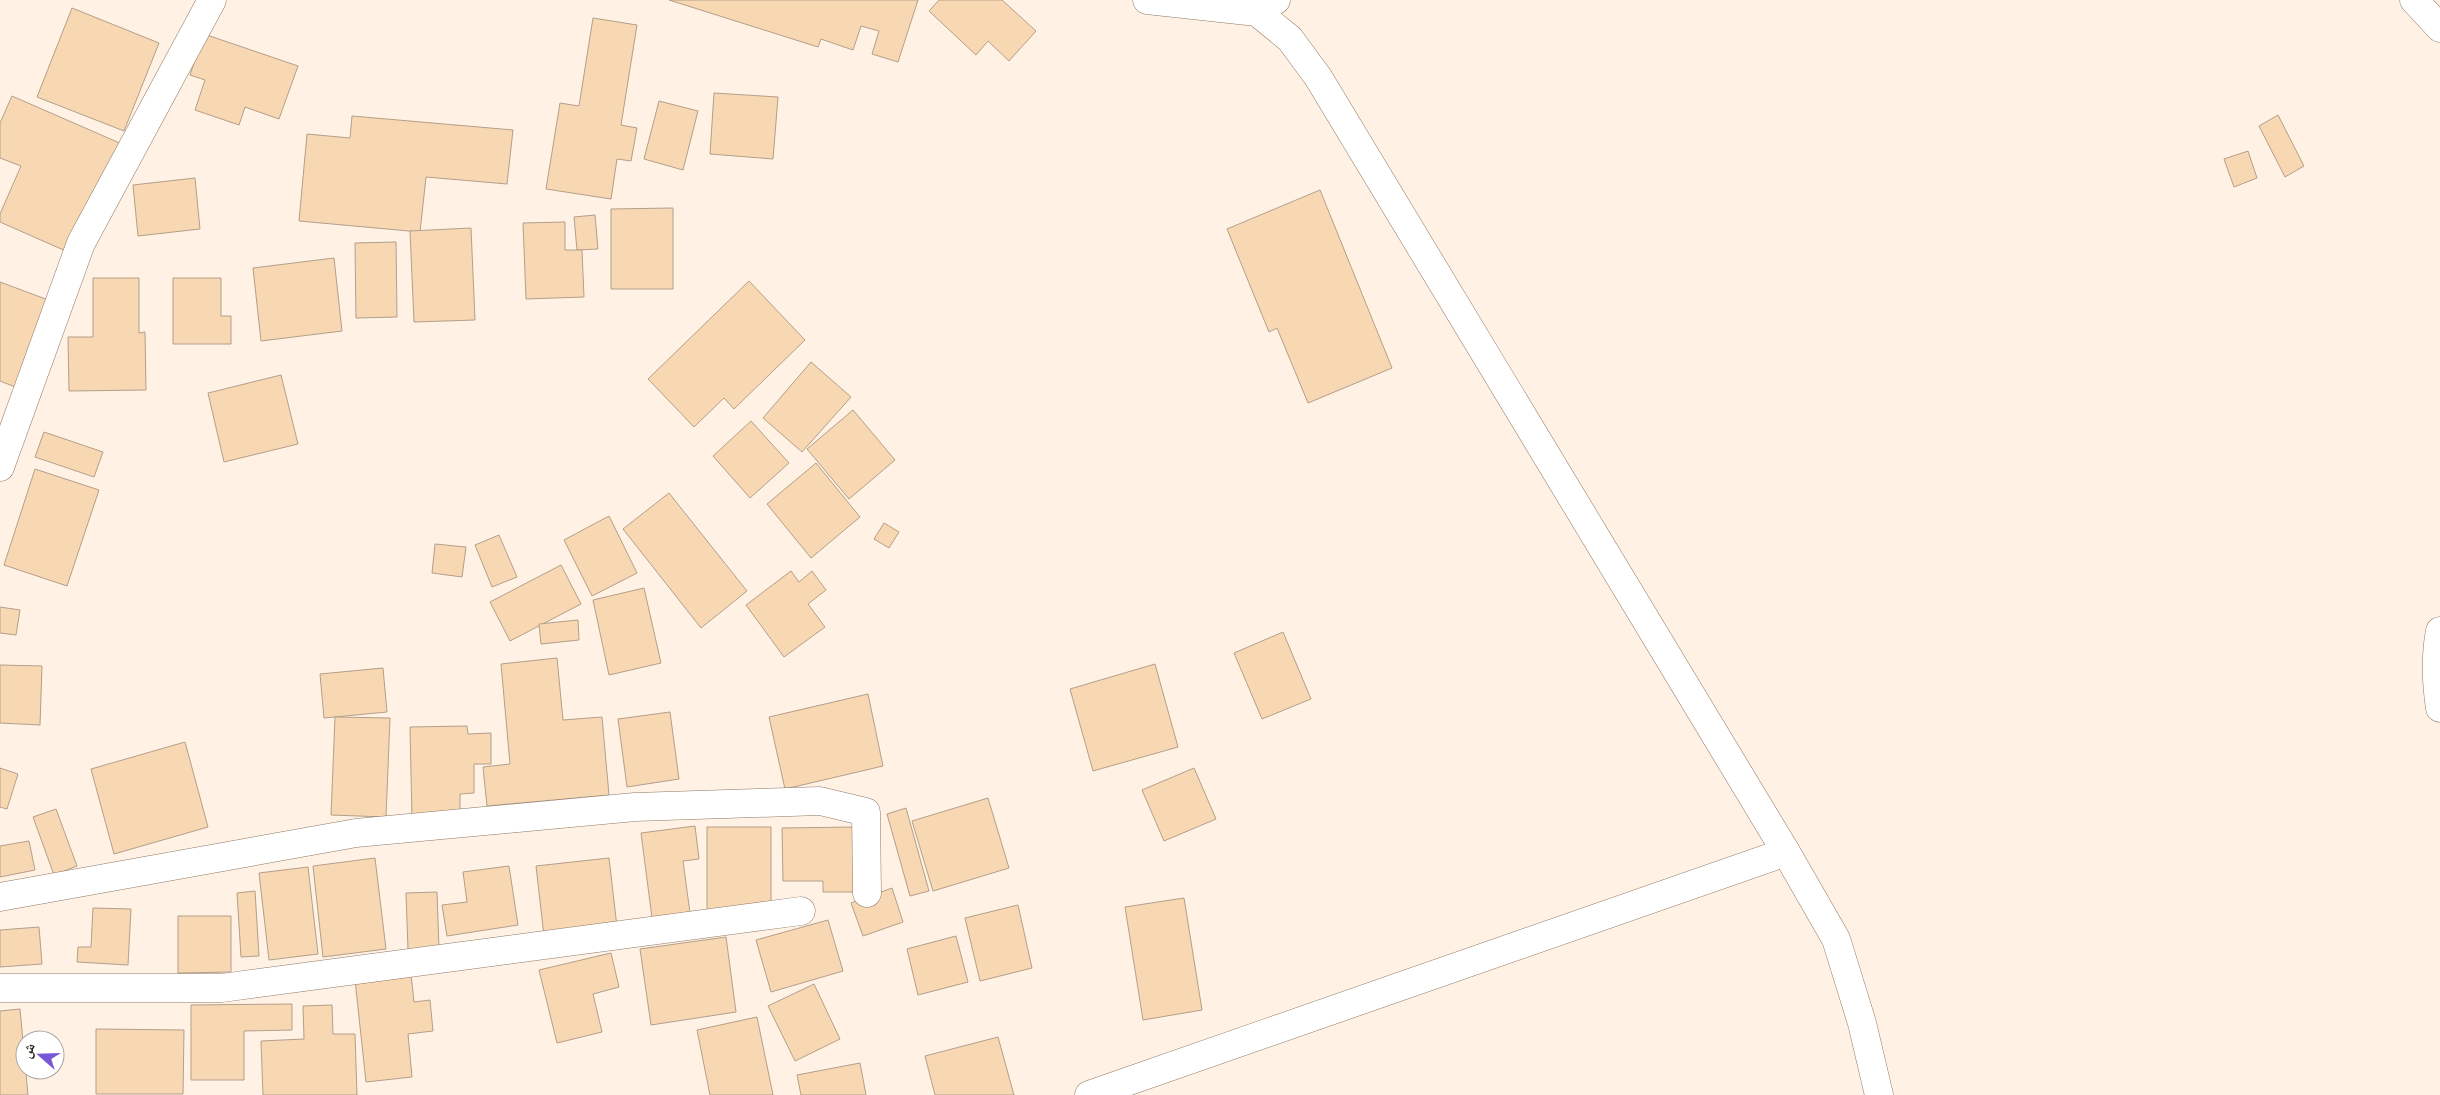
<svg xmlns="http://www.w3.org/2000/svg" width="2440" height="1095" viewBox="0 0 2440 1095" font-family="Mulish,'Noto Naskh Arabic',sans-serif">
  <style>
    .building { fill: #f8d7b3; stroke: #b39f8a }
    .lines { fill: none; stroke-linecap: round; stroke-linejoin: round }
    .minor-casing { stroke: #8d7965; stroke-width: 29 }
    .major-casing { stroke: #8d7965; stroke-width: 29 }
    .minor { stroke: #fff; stroke-width: 28 }
    .major { stroke: #fff; stroke-width: 28 }
  </style>
  <rect width="100%" height="100%" fill="#fff1e4"/>
  <!-- building -->
  <g class="building">
    <path d="M669 0H918L898 62 872 54 879 31 861 26 853 50 821 39 818 47Z"/>
    <path d="M939 0H1002L1036 31 1009 61 988 41 976 55 929 11Z"/>
    <path d="M72 8 159 43 124 131 37 97Z"/>
    <path d="M593 18 637 25 621 125 637 128 631 161 617 159 611 199 546 189 560 103 579 106Z"/>
    <path d="M204 34 298 66 279 119 245 107 239 125 195 110 205 80 190 75Z"/>
    <path d="M714 93 778 97 773 159 710 154Z"/>
    <path d="M12 96 131 148 68 252 0 222V214L21 166 0 158V123Z"/>
    <path d="M659 101 698 111 683 170 644 159Z"/>
    <path d="M2278 115 2304 166 2285 177 2259 126Z"/>
    <path d="M352 116 513 130 507 184 426 177 420 232 299 221 307 134 350 138Z"/>
    <path d="M2248 151 2257 178 2234 187 2224 159Z"/>
    <path d="M195 178 200 229 138 236 133 185Z"/>
    <path d="M1320 190 1392 368 1308 403 1277 328 1269 332 1227 229Z"/>
    <path d="M673 208V289H611V209Z"/>
    <path d="M595 215 598 249 577 250 574 217Z"/>
    <path d="M565 222V250H582L584 297 526 299 523 223Z"/>
    <path d="M471 228 475 320 414 322 410 231Z"/>
    <path d="M396 242 397 317 356 318 355 243Z"/>
    <path d="M334 258 342 331 261 341 253 268Z"/>
    <path d="M93 278H139V333L145 332 146 390 69 391 68 337H93Z"/>
    <path d="M173 278H221V316H231V344H173Z"/>
    <path d="M749 281 805 340 734 409 724 398 694 427 648 379Z"/>
    <path d="M0 282 51 301 18 388 0 381Z"/>
    <path d="M811 362 851 397 802 452 763 418Z"/>
    <path d="M281 375 298 444 224 462 208 393Z"/>
    <path d="M853 410 895 460 849 499 807 449Z"/>
    <path d="M751 421 789 463 750 498 713 456Z"/>
    <path d="M44 432 103 452 94 477 35 457Z"/>
    <path d="M816 463 860 517 811 558 767 504Z"/>
    <path d="M35 469 99 490 67 586 4 565Z"/>
    <path d="M669 493 747 591 701 628 623 529Z"/>
    <path d="M609 516 637 573 592 596 564 540Z"/>
    <path d="M884 523 899 532 889 548 874 539Z"/>
    <path d="M499 535 517 577 492 587 475 545Z"/>
    <path d="M435 544 466 547 462 577 432 573Z"/>
    <path d="M561 565 581 604 510 641 490 602Z"/>
    <path d="M791 571 799 582 812 571 826 590 808 604 825 627 784 657 746 605Z"/>
    <path d="M644 588 661 663 609 675 593 600Z"/>
    <path d="M0 607 20 610 16 635 0 633Z"/>
    <path d="M578 620 579 640 541 644 539 624Z"/>
    <path d="M1283 632 1311 699 1262 719 1234 653Z"/>
    <path d="M557 658 563 720 602 717 609 795 487 806 483 767 510 764 501 664Z"/>
    <path d="M1155 664 1178 747 1093 771 1070 689Z"/>
    <path d="M0 665 42 666 40 725 0 723Z"/>
    <path d="M383 668 387 712 324 718 320 674Z"/>
    <path d="M868 694 883 766 785 789 769 717Z"/>
    <path d="M670 712 679 779 627 787 618 719Z"/>
    <path d="M335 717 390 718 386 817 331 815Z"/>
    <path d="M467 726 468 734 491 733V764H474V793L460 794V818L412 819 410 727Z"/>
    <path d="M185 742 208 827 114 854 91 769Z"/>
    <path d="M0 768 18 774 7 809 0 807Z"/>
    <path d="M1194 768 1216 819 1164 841 1142 790Z"/>
    <path d="M988 798 1009 868 933 891 912 821Z"/>
    <path d="M906 808 929 891 910 896 887 814Z"/>
    <path d="M56 809 77 866 54 875 33 817Z"/>
    <path d="M695 826 699 859 683 861 690 913 652 918 641 833Z"/>
    <rect x="707" y="827" width="64" height="86"/>
    <path d="M853 827 854 892H823V881H783L782 828Z"/>
    <path d="M29 841 35 870 0 877V846Z"/>
    <path d="M375 858 386 949 323 957 313 866Z"/>
    <path d="M609 858 617 927 544 936 536 866Z"/>
    <path d="M509 866 518 925 447 936 442 905 467 902 463 872Z"/>
    <path d="M308 867 318 954 269 960 259 873Z"/>
    <path d="M892 888 903 922 863 936 851 903Z"/>
    <path d="M255 891 259 956 241 957 237 893Z"/>
    <path d="M437 892 439 949 408 950 406 893Z"/>
    <path d="M1184 898 1202 1010 1143 1020 1125 907Z"/>
    <path d="M1018 905 1032 968 980 981 965 918Z"/>
    <path d="M93 908 131 909 128 965 77 962 78 947H91Z"/>
    <path d="M178 916H231V972L178 973Z"/>
    <path d="M828 920 843 971 771 992 756 940Z"/>
    <path d="M39 927 42 964 0 967V930Z"/>
    <path d="M956 936 968 982 918 995 907 949Z"/>
    <path d="M726 937 736 1012 651 1025 640 949Z"/>
    <path d="M611 953 619 987 593 994 602 1032 557 1043 539 970Z"/>
    <path d="M411 974 414 1002 430 1000 433 1031 408 1034 412 1077 366 1082 355 980Z"/>
    <path d="M814 984 840 1039 795 1061 768 1006Z"/>
    <path d="M292 1004V1030L244 1031V1080H191V1005Z"/>
    <path d="M332 1005 333 1034H355L357 1095H263L261 1041 304 1039 303 1006Z"/>
    <path d="M20 1009 28 1095H0V1011Z"/>
    <path d="M757 1017 773 1095H710L697 1030Z"/>
    <path d="M96 1029 184 1030 183 1094H96Z"/>
    <path d="M998 1037 1014 1095H935L925 1056Z"/>
    <path d="M860 1063 866 1095H801L797 1075Z"/>
  </g>
  <g class="lines">
    <defs>
      <g id="minor">
        <path d="M2414 0 2440 28"/>
        <path d="M1257 12 1276 0"/>
        <path d="M0 467 81 243 212 0"/>
        <path d="M2440 631C2435 657 2436 682 2440 708"/>
        <path d="M0 897 356 833 635 807 820 801 866 812 867 893"/>
        <path d="M0 988H222L801 911"/>
        <path d="M1089 1095 1786 852"/>
      </g>
      <path id="major" d="M1147 0 1257 12 1290 39 1318 77 1786 852 1836 939 1862 1023 1879 1095"/>
    </defs>
    <!-- minor casing -->
    <use href="#minor" class="minor-casing"/>
    <!-- major casing -->
    <use href="#major" class="major-casing"/>
    <!-- minor -->
    <use href="#minor" class="minor"/>
    <!-- major -->
    <use href="#major" class="major"/>
  </g>
  <!-- north arrow -->
  <g transform="translate(40 1055) rotate(290)"><circle r="24" fill="#ffffff" stroke="#aaa7a4"/>
  <path d="M0-4L9 19L0 12L-9 19Z" fill="#7659d4"/>
  <text y="-8" font-size="14" font-weight="bold" text-anchor="middle" fill="#2b231b">ش</text>
  </g>
</svg>
